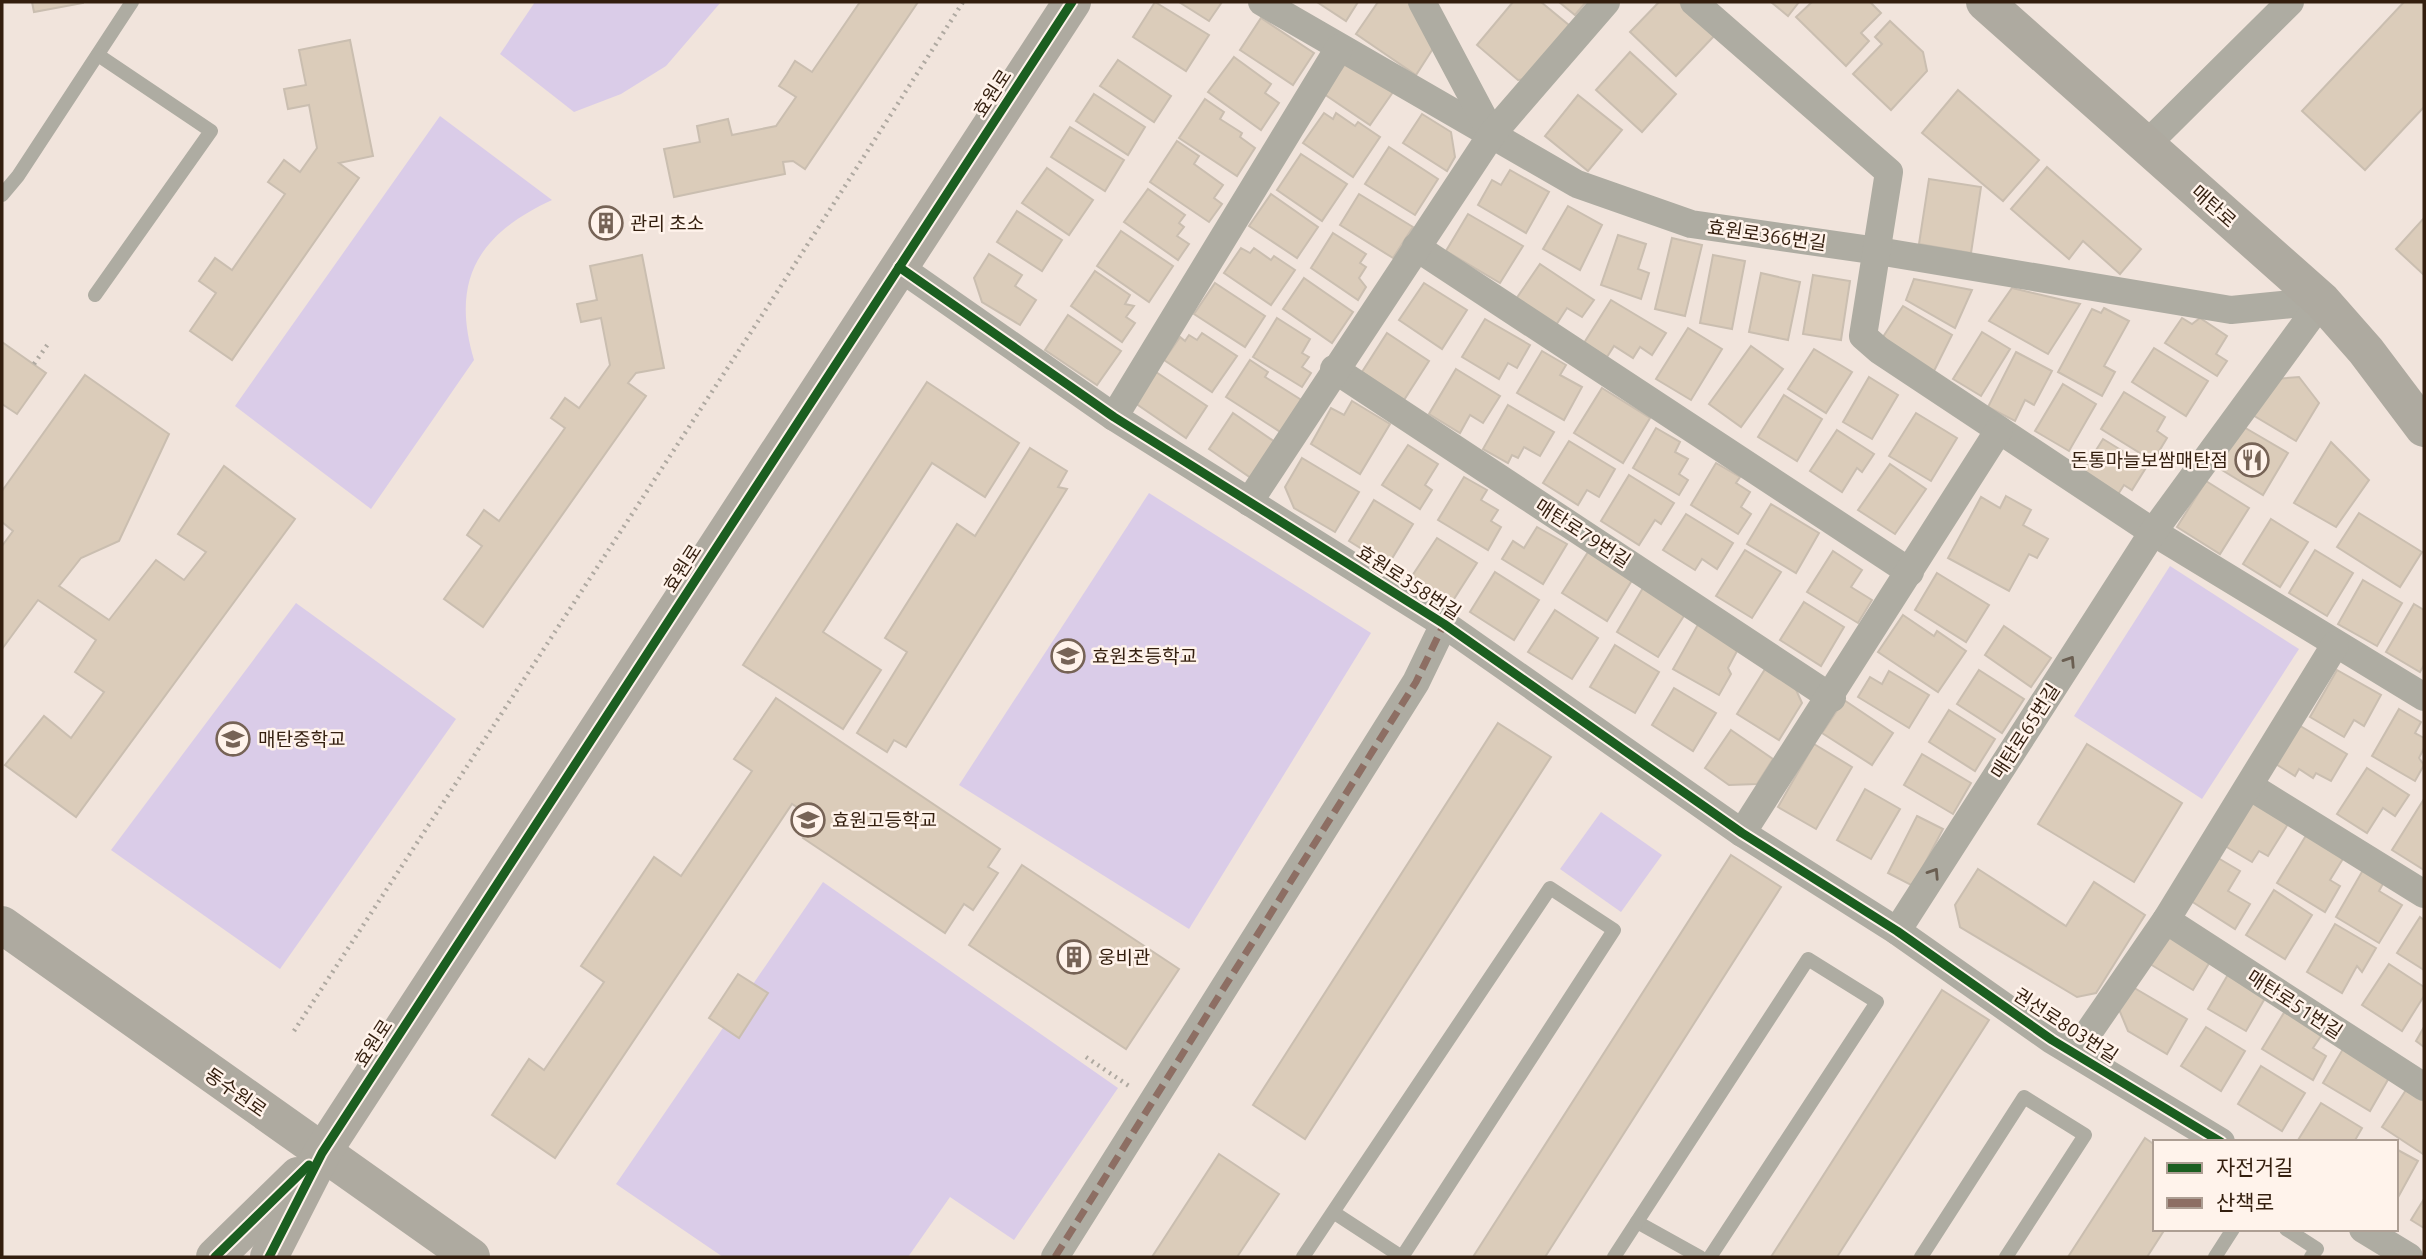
<svg xmlns="http://www.w3.org/2000/svg" width="2426" height="1259" viewBox="0 0 2426 1259" font-family="Ubuntu,'Noto Sans KR',sans-serif">
  <style>
    .green { fill: #dacce8 }
    .building { fill: #dbccba; stroke: #cabeb0; stroke-width: 2 }
    .lines { fill: none; stroke-linecap: round; stroke-linejoin: round }
    .path { stroke: #afa9a1; stroke-width: 4.5; stroke-dasharray: 2 5; stroke-linecap: butt }
    .lane { stroke: #aeaca2; stroke-width: 14 }
    .street { stroke: #aeaca2; stroke-width: 28 }
    .secondary { stroke: #aeaaa0; stroke-width: 38 }
    .quiet { stroke: #8d6e63; stroke-width: 7; stroke-dasharray: 14 7; stroke-linecap: butt }
    .cycleway-casing { stroke: #fff3eb; stroke-width: 13 }
    .cycleway { stroke: #1b5e20; stroke-width: 9 }
    .oneway { stroke: #6a5e51 }
    .labels { text-anchor: middle; dominant-baseline: central; stroke-width: 5; stroke-linejoin: round; paint-order: stroke }
    .street-label { font-size: 19px; fill: #331e0e; stroke: #fff3eb }
    .poi-label { font-size: 19px; fill: #331e0e; stroke: #fff3eb; text-anchor: start }
  </style>
  <rect width="100%" height="100%" fill="#f1e4dc"/>
  <!-- green -->
  <g class="green">
    <path d="M535 2H721L666 66 621 94 574 112 500 54Z"/>
    <path d="M440 116 552 200C479 234 450 279 474 360L371 509 235 406Z"/>
    <path d="M1149 493 1371 633 1189 929 959 785Z"/>
    <path d="M2170 566 2299 649 2202 799 2074 716Z"/>
    <path d="M296 603 456 719 280 969 111 850Z"/>
    <path d="M1601 812 1662 855 1621 912 1560 869Z"/>
    <path d="M823 882 1118 1088 1014 1240 950 1197 908 1257H723L616 1184Z"/>
  </g>
  <!-- building -->
  <g class="building">
    <path d="M32 2H83V3L34 12Z"/>
    <path d="M860 2H918L805 169 793 161 783 162 785 174 674 197 664 149 700 142 697 126 728 119 732 135 776 126 796 97 779 86 787 74 795 61 812 72Z"/>
    <path d="M1155 2 1209 35 1186 71 1133 37Z"/>
    <path d="M1179 2H1222L1209 21Z"/>
    <path d="M1317 2H1358L1346 21Z"/>
    <path d="M1378 2H1408L1434 47 1416 75 1356 34Z"/>
    <path d="M1513 2H1541L1570 26 1527 79 1518 80 1477 45Z"/>
    <path d="M1559 2H1586L1575 15Z"/>
    <path d="M1659 2H1679L1715 35 1676 76 1630 32Z"/>
    <path d="M1771 2H1799L1788 16Z"/>
    <path d="M1812 2H1870L1881 13 1861 33 1869 41 1846 66 1796 17Z"/>
    <path d="M2404 2H2424V107L2365 170 2302 111Z"/>
    <path d="M1261 18 1314 53 1293 85 1240 50Z"/>
    <path d="M1890 21 1923 52 1927 71 1891 110 1853 74 1882 44 1875 37Z"/>
    <path d="M350 40 373 156 339 163 359 178 232 360 190 331 216 293 199 281 215 258 232 270 285 194 268 182 284 160 300 172 317 148 309 105 288 109 284 89 306 85 299 50Z"/>
    <path d="M1630 52 1676 94 1642 132 1596 90Z"/>
    <path d="M1234 57 1271 84 1265 93 1279 103 1261 130 1208 92Z"/>
    <path d="M1118 60 1171 96 1154 122 1100 86Z"/>
    <path d="M1348 60 1393 92 1370 125 1324 94Z"/>
    <path d="M1958 90 2039 160 2003 201 1922 133Z"/>
    <path d="M1094 94 1145 127 1128 155 1076 121Z"/>
    <path d="M1578 95 1622 130 1588 171 1545 136Z"/>
    <path d="M1205 99 1224 112 1220 119 1242 133 1240 137 1255 148 1237 176 1179 138Z"/>
    <path d="M1324 113 1333 119 1336 113 1355 126 1358 122 1380 137 1353 177 1303 143Z"/>
    <path d="M1422 114 1451 132 1455 157 1447 171 1403 143Z"/>
    <path d="M1070 127 1124 160 1105 191 1051 157Z"/>
    <path d="M1177 141 1199 156 1194 164 1223 185 1214 198 1222 204 1209 222 1150 182Z"/>
    <path d="M1389 147 1438 179 1415 215 1365 184Z"/>
    <path d="M1301 154 1347 184 1322 221 1277 190Z"/>
    <path d="M2047 167 2141 249 2120 274 2083 241 2069 259 2011 209Z"/>
    <path d="M1047 168 1093 200 1069 235 1022 203Z"/>
    <path d="M1510 170 1549 192 1526 233 1478 205 1492 180 1501 185Z"/>
    <path d="M1929 179 1981 187 1971 253 1919 244Z"/>
    <path d="M1148 189 1185 215 1179 223 1184 227 1177 236 1189 244 1178 260 1124 222Z"/>
    <path d="M1271 194 1318 227 1297 258 1249 226Z"/>
    <path d="M1359 194 1413 227 1393 258 1340 225Z"/>
    <path d="M1568 206 1602 225 1580 270 1543 249Z"/>
    <path d="M1017 211 1062 240 1042 271 997 242Z"/>
    <path d="M613 212 616 232 599 235 595 214Z"/>
    <path d="M1468 214 1523 246 1500 283 1446 251Z"/>
    <path d="M2424 218V275L2396 249Z"/>
    <path d="M1121 231 1173 266 1149 302 1097 266Z"/>
    <path d="M1333 233 1366 254 1360 263 1366 267 1359 278 1366 287 1358 300 1311 268Z"/>
    <path d="M1618 235 1646 244 1638 269 1649 273 1641 299 1601 285Z"/>
    <path d="M1672 238 1702 245 1685 316 1655 309Z"/>
    <path d="M1241 248 1250 253 1254 248 1271 260 1274 256 1295 270 1271 305 1224 273Z"/>
    <path d="M989 254 1022 275 1015 286 1036 300 1020 325 982 302 974 278Z"/>
    <path d="M642 255 664 368 636 373 628 383 646 396 483 627 444 599 482 546 467 535 484 510 499 521 565 428 551 418 565 398 579 408 610 365 601 318 581 322 577 304 597 300 590 266Z"/>
    <path d="M1713 255 1745 261 1732 329 1700 323Z"/>
    <path d="M1540 264 1594 300 1582 317 1567 308 1556 325 1516 299Z"/>
    <path d="M1095 271 1130 295 1125 304 1134 306 1126 317 1135 323 1122 342 1071 306Z"/>
    <path d="M1761 273 1800 282 1788 340 1749 332Z"/>
    <path d="M1813 275 1850 281 1841 340 1803 334Z"/>
    <path d="M1304 278 1353 312 1332 343 1283 309Z"/>
    <path d="M1914 279 1972 290 1955 328 1906 300Z"/>
    <path d="M1215 283 1265 316 1245 347 1194 314Z"/>
    <path d="M1424 283 1467 310 1442 349 1399 320Z"/>
    <path d="M2012 288 2080 304 2048 354 1989 321Z"/>
    <path d="M1611 300 1666 333 1652 355 1640 347 1633 358 1614 346 1607 357 1584 343Z"/>
    <path d="M1903 306 1952 335 1932 375 1881 340Z"/>
    <path d="M2104 308 2129 321 2104 366 2115 372 2102 396 2058 372 2092 309 2101 313Z"/>
    <path d="M1068 315 1121 351 1097 385 1045 350Z"/>
    <path d="M1277 318 1310 339 1302 353 1309 357 1302 367 1311 373 1302 387 1253 357Z"/>
    <path d="M2182 318 2192 324 2200 318 2227 336 2216 354 2227 361 2217 376 2165 343Z"/>
    <path d="M1485 319 1530 345 1517 368 1508 363 1499 379 1462 357Z"/>
    <path d="M1688 328 1722 349 1691 400 1656 379Z"/>
    <path d="M1982 332 2010 349 1981 396 1953 379Z"/>
    <path d="M1202 333 1237 356 1212 392 1164 360 1180 337 1185 341 1189 335 1197 340Z"/>
    <path d="M1387 333 1429 361 1404 400 1362 372Z"/>
    <path d="M2 342 46 373 17 414 2 404Z"/>
    <path d="M1751 346 1783 369 1741 427 1709 404Z"/>
    <path d="M2154 348 2208 381 2186 416 2132 382Z"/>
    <path d="M1814 349 1852 372 1826 413 1788 389Z"/>
    <path d="M1542 351 1566 365 1560 375 1582 387 1564 420 1517 393Z"/>
    <path d="M2016 352 2052 371 2034 405 2025 400 2015 421 1988 407Z"/>
    <path d="M1250 360 1268 372 1265 377 1303 401 1282 433 1226 397Z"/>
    <path d="M1456 369 1500 396 1483 423 1470 415 1460 433 1429 414Z"/>
    <path d="M1156 372 1207 406 1186 438 1135 403Z"/>
    <path d="M85 375 169 434 119 541 81 558 59 586 109 620 156 560 184 580 206 552 178 534 224 466 295 519 76 817 5 765 44 716 71 738 104 692 75 672 96 640 38 600 2 649V546L13 531 2 522V491Z"/>
    <path d="M1869 377 1898 395 1872 439 1843 422Z"/>
    <path d="M2299 377 2319 403 2296 441 2251 414 2274 379Z"/>
    <path d="M927 382 1019 443 985 497 932 463 823 632 881 670 843 729 743 665Z"/>
    <path d="M2063 384 2096 404 2069 451 2035 431Z"/>
    <path d="M1602 388 1650 418 1623 463 1574 433Z"/>
    <path d="M2124 392 2165 417 2157 431 2167 438 2153 461 2101 429Z"/>
    <path d="M1784 395 1822 419 1797 461 1758 437Z"/>
    <path d="M1352 401 1390 424 1360 474 1311 444 1331 408 1344 415Z"/>
    <path d="M1508 405 1554 432 1540 456 1524 447 1518 458 1512 455 1508 463 1483 449Z"/>
    <path d="M1233 413 1275 442 1251 478 1209 449Z"/>
    <path d="M1916 413 1957 438 1931 481 1889 456Z"/>
    <path d="M2242 426 2288 453 2263 495 2217 467Z"/>
    <path d="M1656 428 1680 442 1675 452 1688 459 1679 474 1688 480 1679 495 1633 468Z"/>
    <path d="M1837 430 1874 454 1862 472 1857 468 1842 492 1810 471Z"/>
    <path d="M2103 439 2147 466 2132 490 2124 485 2117 496 2081 474Z"/>
    <path d="M1569 441 1615 469 1599 497 1587 490 1578 505 1543 483Z"/>
    <path d="M2331 442 2369 480 2336 527 2294 503Z"/>
    <path d="M1408 445 1438 464 1425 485 1432 490 1420 509 1382 485Z"/>
    <path d="M1030 448 1067 471 1058 487 1067 489 906 747 894 740 887 752 857 733 907 652 885 638 957 524 975 536Z"/>
    <path d="M1302 458 1359 492 1335 532 1294 508 1285 487Z"/>
    <path d="M1716 463 1740 477 1736 483 1750 492 1741 507 1751 514 1738 534 1691 505Z"/>
    <path d="M1890 464 1926 489 1895 534 1858 510Z"/>
    <path d="M1629 475 1674 503 1661 524 1655 520 1639 545 1601 521Z"/>
    <path d="M1464 477 1487 490 1481 500 1498 510 1491 521 1501 527 1488 550 1438 520Z"/>
    <path d="M2206 481 2249 508 2220 554 2177 527Z"/>
    <path d="M2006 496 2031 510 2023 525 2048 539 2037 558 2029 554 2009 591 1948 558 1981 497 2000 508Z"/>
    <path d="M1374 500 1413 524 1388 565 1349 541Z"/>
    <path d="M1771 504 1819 533 1796 573 1747 544Z"/>
    <path d="M2359 513 2422 552 2400 587 2337 547Z"/>
    <path d="M1686 514 1733 543 1717 569 1702 559 1695 570 1663 550Z"/>
    <path d="M2271 519 2308 542 2280 587 2243 564Z"/>
    <path d="M1537 527 1567 544 1543 584 1502 559 1513 541 1524 548Z"/>
    <path d="M1437 538 1477 563 1452 602 1412 576Z"/>
    <path d="M1590 549 1634 577 1607 621 1562 593Z"/>
    <path d="M1745 550 1781 572 1752 618 1716 596Z"/>
    <path d="M2315 550 2353 573 2327 616 2289 593Z"/>
    <path d="M1833 551 1862 570 1851 587 1872 600 1858 623 1807 592Z"/>
    <path d="M1495 572 1539 600 1514 640 1470 612Z"/>
    <path d="M1937 573 1989 605 1966 642 1915 610Z"/>
    <path d="M2363 580 2402 603 2377 646 2338 624Z"/>
    <path d="M1643 588 1685 614 1658 657 1617 632Z"/>
    <path d="M1804 602 1844 627 1821 666 1780 640Z"/>
    <path d="M2414 604 2424 610V665L2420 672 2386 652Z"/>
    <path d="M1555 610 1598 638 1572 679 1528 652Z"/>
    <path d="M1903 615 1934 636 1937 631 1966 651 1938 692 1878 652Z"/>
    <path d="M1700 621 1737 651 1728 668 1731 674 1719 695 1673 669Z"/>
    <path d="M2004 626 2051 658 2031 687 1985 655Z"/>
    <path d="M1615 645 1659 672 1635 713 1590 687Z"/>
    <path d="M1767 666 1793 683 1802 703 1779 740 1737 714Z"/>
    <path d="M1979 670 2024 699 2002 733 1957 704Z"/>
    <path d="M2337 670 2381 695 2364 726 2354 720 2344 737 2310 717Z"/>
    <path d="M1889 671 1929 695 1909 728 1858 697 1870 677 1882 684Z"/>
    <path d="M1674 688 1716 713 1693 751 1652 725Z"/>
    <path d="M776 698 1000 849 988 867 998 873 973 910 964 904 945 933 803 838 815 819 792 804 555 1158 492 1115 529 1059 544 1070 604 982 581 966 654 857 681 876 752 771 734 759Z"/>
    <path d="M1844 700 1893 733 1872 765 1822 733Z"/>
    <path d="M2399 709 2421 722 2415 733 2424 738V748L2419 758 2424 765 2415 781 2372 756Z"/>
    <path d="M1949 710 1995 739 1975 771 1929 742Z"/>
    <path d="M1498 723 1551 757 1305 1139 1253 1105Z"/>
    <path d="M2297 724 2347 754 2331 781 2316 773 2313 778 2299 769 2295 776 2274 763Z"/>
    <path d="M1731 730 1773 759 1757 784 1729 785 1705 768Z"/>
    <path d="M1814 744 1852 767 1816 829 1778 807Z"/>
    <path d="M2087 744 2182 803 2134 882 2038 824Z"/>
    <path d="M1922 754 1971 783 1953 814 1904 785Z"/>
    <path d="M2367 768 2409 795 2395 816 2383 808 2367 833 2337 814Z"/>
    <path d="M1865 789 1900 809 1871 859 1837 840Z"/>
    <path d="M2424 799V870L2392 850Z"/>
    <path d="M2252 802 2288 824 2268 856 2259 851 2252 862 2225 846Z"/>
    <path d="M1917 816 1943 829 1913 886 1888 873Z"/>
    <path d="M2307 834 2344 857 2330 880 2340 886 2325 912 2277 883Z"/>
    <path d="M1731 855 1781 887 1545 1257H1473Z"/>
    <path d="M2218 858 2240 871 2228 891 2250 904 2235 929 2191 901Z"/>
    <path d="M1022 865 1179 969 1126 1049 969 945Z"/>
    <path d="M1978 869 2066 926 2094 882 2145 915 2096 993 2077 997 1960 927 1955 905Z"/>
    <path d="M2363 870 2384 882 2379 891 2402 905 2379 943 2336 917Z"/>
    <path d="M2274 890 2312 915 2285 959 2246 935Z"/>
    <path d="M2420 917 2424 920V970L2397 953Z"/>
    <path d="M2335 924 2376 948 2362 972 2357 966 2342 993 2307 972Z"/>
    <path d="M2171 929 2214 955 2193 990 2150 964Z"/>
    <path d="M2389 964 2424 987V996L2402 1031 2362 1005Z"/>
    <path d="M2230 971 2268 993 2246 1031 2208 1009Z"/>
    <path d="M738 974 768 993 739 1038 709 1018Z"/>
    <path d="M2131 986 2187 1019 2167 1054 2128 1031 2118 1007Z"/>
    <path d="M1942 990 1989 1020 1837 1257H1771Z"/>
    <path d="M2288 1006 2321 1036 2313 1048 2326 1056 2313 1080 2262 1049Z"/>
    <path d="M2206 1027 2245 1051 2221 1091 2181 1066Z"/>
    <path d="M2424 1027V1047L2416 1041Z"/>
    <path d="M2343 1049 2390 1076 2370 1111 2323 1083Z"/>
    <path d="M2261 1066 2305 1093 2282 1131 2238 1104Z"/>
    <path d="M2408 1087 2424 1098 2423 1154 2382 1127Z"/>
    <path d="M2321 1103 2362 1128 2354 1142 2298 1140Z"/>
    <path d="M2145 1138 2155 1145V1229H2165L2147 1257H2068Z"/>
    <path d="M2396 1149 2418 1161 2396 1201Z"/>
    <path d="M1219 1154 1279 1194 1237 1257H1152Z"/>
    <path d="M2424 1199V1228L2411 1220Z"/>
  </g>
  <g class="lines">
    <!-- path -->
    <g class="path">
      <path d="M34 364 48 344"/>
      <path d="M294 1031 770 303 963 2"/>
      <path d="M1086 1057 1129 1086"/>
    </g>
    <!-- lane -->
    <g class="lane">
      <path d="M2 195 18 176 132 2"/>
      <path d="M95 295 211 131 98 55"/>
      <path d="M1637 1222 1700 1257"/>
      <path d="M2286 1229 2317 1249 2311 1257"/>
      <path d="M1303 1257 1333 1212 1550 888 1614 930 1402 1257 1333 1212"/>
      <path d="M1614 1257 1808 959 1877 1002 1710 1257"/>
      <path d="M1921 1257 2024 1097 2085 1135 2006 1257"/>
      <path d="M2215 1257 2233 1229"/>
    </g>
    <!-- street -->
    <g class="street">
      <path d="M1262 2 1577 184 1691 224 1878 251 2231 310 2322 301"/>
      <path d="M1422 2 1492 134"/>
      <path d="M1694 2 1889 172 1863 336 1879 350 2153 532 2424 697"/>
      <path d="M2146 145 2290 2"/>
      <path d="M1416 247 1910 572"/>
      <path d="M899 267 1114 417 1444 624 1742 833 1897 931 2052 1040 2221 1142"/>
      <path d="M1334 369 1832 698"/>
      <path d="M1114 417 1339 48"/>
      <path d="M1249 502 1492 134 1606 2"/>
      <path d="M2251 787 2424 894"/>
      <path d="M1742 833 1999 430"/>
      <path d="M2166 920 2424 1087"/>
      <path d="M1897 931 2153 532 2322 301"/>
      <path d="M2075 1052 2166 920 2335 645"/>
      <path d="M2363 1229 2409 1257"/>
      <path d="M1055 1257 1416 682 1444 624"/>
    </g>
    <!-- secondary -->
    <g class="secondary">
      <path d="M1985 2 2322 301 2366 351 2424 428"/>
      <path d="M2 925 471 1257"/>
      <path d="M215 1257 298 1176"/>
      <path d="M269 1257 322 1153 1072 2"/>
    </g>
    <!-- quiet -->
    <path class="quiet" d="M1055 1257 1416 682 1444 624"/>
    <defs>
      <g id="cycleway">
        <path d="M899 267 1114 417 1444 624 1742 833 1897 931 2052 1040 2221 1142"/>
        <path d="M215 1257 309 1165"/>
        <path d="M269 1257 322 1153 1072 2"/>
      </g>
    </defs>
    <!-- cycleway casing -->
    <use href="#cycleway" class="cycleway-casing"/>
    <!-- cycleway -->
    <use href="#cycleway" class="cycleway"/>
  </g>
  <!-- one-way arrows -->
  <defs><path id="oneway-chevron" d="M-2-3.5L2.5 0L-2 3.5" fill="none" stroke-width="1.6" stroke-linecap="round" stroke-linejoin="round" transform="scale(1.75)"/></defs>
  <g class="oneway">
    <use href="#oneway-chevron" transform="translate(2070 661) rotate(-57)"/>
    <use href="#oneway-chevron" transform="translate(1934 873) rotate(-57)"/>
  </g>
  <!-- icons -->
  <defs>
    <symbol id="building-ring" viewBox="-11 -11 22 22"><circle r="9.5" fill="#fff3eb" stroke="#766356" stroke-width="1.5"/><path d="M-4-6H4V6H1V3H-1V6H-4ZM-2.5-4.3h1.7v1.8h-1.7ZM.8-4.3h1.7v1.8H.8ZM-2.5-1h1.7V.8h-1.7ZM.8-1h1.7V.8H.8Z" fill="#766356"/></symbol>
    <symbol id="restaurant-ring" viewBox="-11 -11 22 22"><circle r="9.5" fill="#fff3eb" stroke="#766356" stroke-width="1.5"/><path d="M-5-6h1v4h1v-4h1v4h1v-4h1v5L-1.5 .5V6h-2V.5L-5-1ZM5-6V6H3V1.5H1.5Q1.5-4 5-6Z" fill="#766356"/></symbol>
    <symbol id="school-ring" viewBox="-11 -11 22 22"><circle r="9.5" fill="#fff3eb" stroke="#766356" stroke-width="1.5"/><path d="M0-5L7-2L0 1L-7-2ZM-4 1L0 2.5L4 1V4Q0 6-4 4Z" fill="#766356"/></symbol>
  </defs>
  <g fill-rule="evenodd">
    <use href="#building-ring" x="587" y="204" width="38" height="38"/>
    <use href="#restaurant-ring" x="2233" y="441" width="38" height="38"/>
    <use href="#school-ring" x="1049" y="637" width="38" height="38"/>
    <use href="#school-ring" x="214" y="720" width="38" height="38"/>
    <use href="#school-ring" x="789" y="801" width="38" height="38"/>
    <use href="#building-ring" x="1055" y="938" width="38" height="38"/>
  </g>
  <g class="labels">
    <!-- street labels -->
    <g class="street-label">
      <text transform="translate(992 93) rotate(-57)">효원로</text>
      <text transform="translate(2214 206) rotate(42)">매탄로</text>
      <text transform="translate(1767 235) rotate(8)">효원로366번길</text>
      <text transform="translate(1583 533) rotate(33)">매탄로79번길</text>
      <text transform="translate(682 568) rotate(-57)">효원로</text>
      <text transform="translate(1409 582) rotate(33)">효원로358번길</text>
      <text transform="translate(2025 731) rotate(-57)">매탄로65번길</text>
      <text transform="translate(2295 1004) rotate(33)">매탄로51번길</text>
      <text transform="translate(2066 1025) rotate(33)">권선로803번길</text>
      <text transform="translate(373 1043) rotate(-57)">효원로</text>
      <text transform="translate(236 1092) rotate(35)">동수원로</text>
    </g>
    <!-- poi labels -->
    <g class="poi-label">
      <text x="630" y="223">관리 초소</text>
      <text x="2228" y="460" text-anchor="end">돈통마늘보쌈매탄점</text>
      <text x="1092" y="656">효원초등학교</text>
      <text x="258" y="739">매탄중학교</text>
      <text x="832" y="820">효원고등학교</text>
      <text x="1098" y="957">웅비관</text>
    </g>
  </g>
  <!-- border -->
  <rect width="2426" height="1259" fill="none" stroke="#331e0e" stroke-width="7"/>
  <!-- legend -->
  <rect x="2153" y="1140" width="245" height="91" fill="#fff3eb" stroke="#ad9e93" stroke-width="2"/>
  <rect x="2167" y="1163" width="35" height="10" fill="#1b5e20" stroke="#ad9e93" stroke-width="2"/>
  <text x="2216" y="1175" font-size="21" fill="#331e0e">자전거길</text>
  <rect x="2167" y="1198" width="35" height="10" fill="#8d6e63" stroke="#ad9e93" stroke-width="2"/>
  <text x="2216" y="1210" font-size="21" fill="#331e0e">산책로</text>
</svg>
